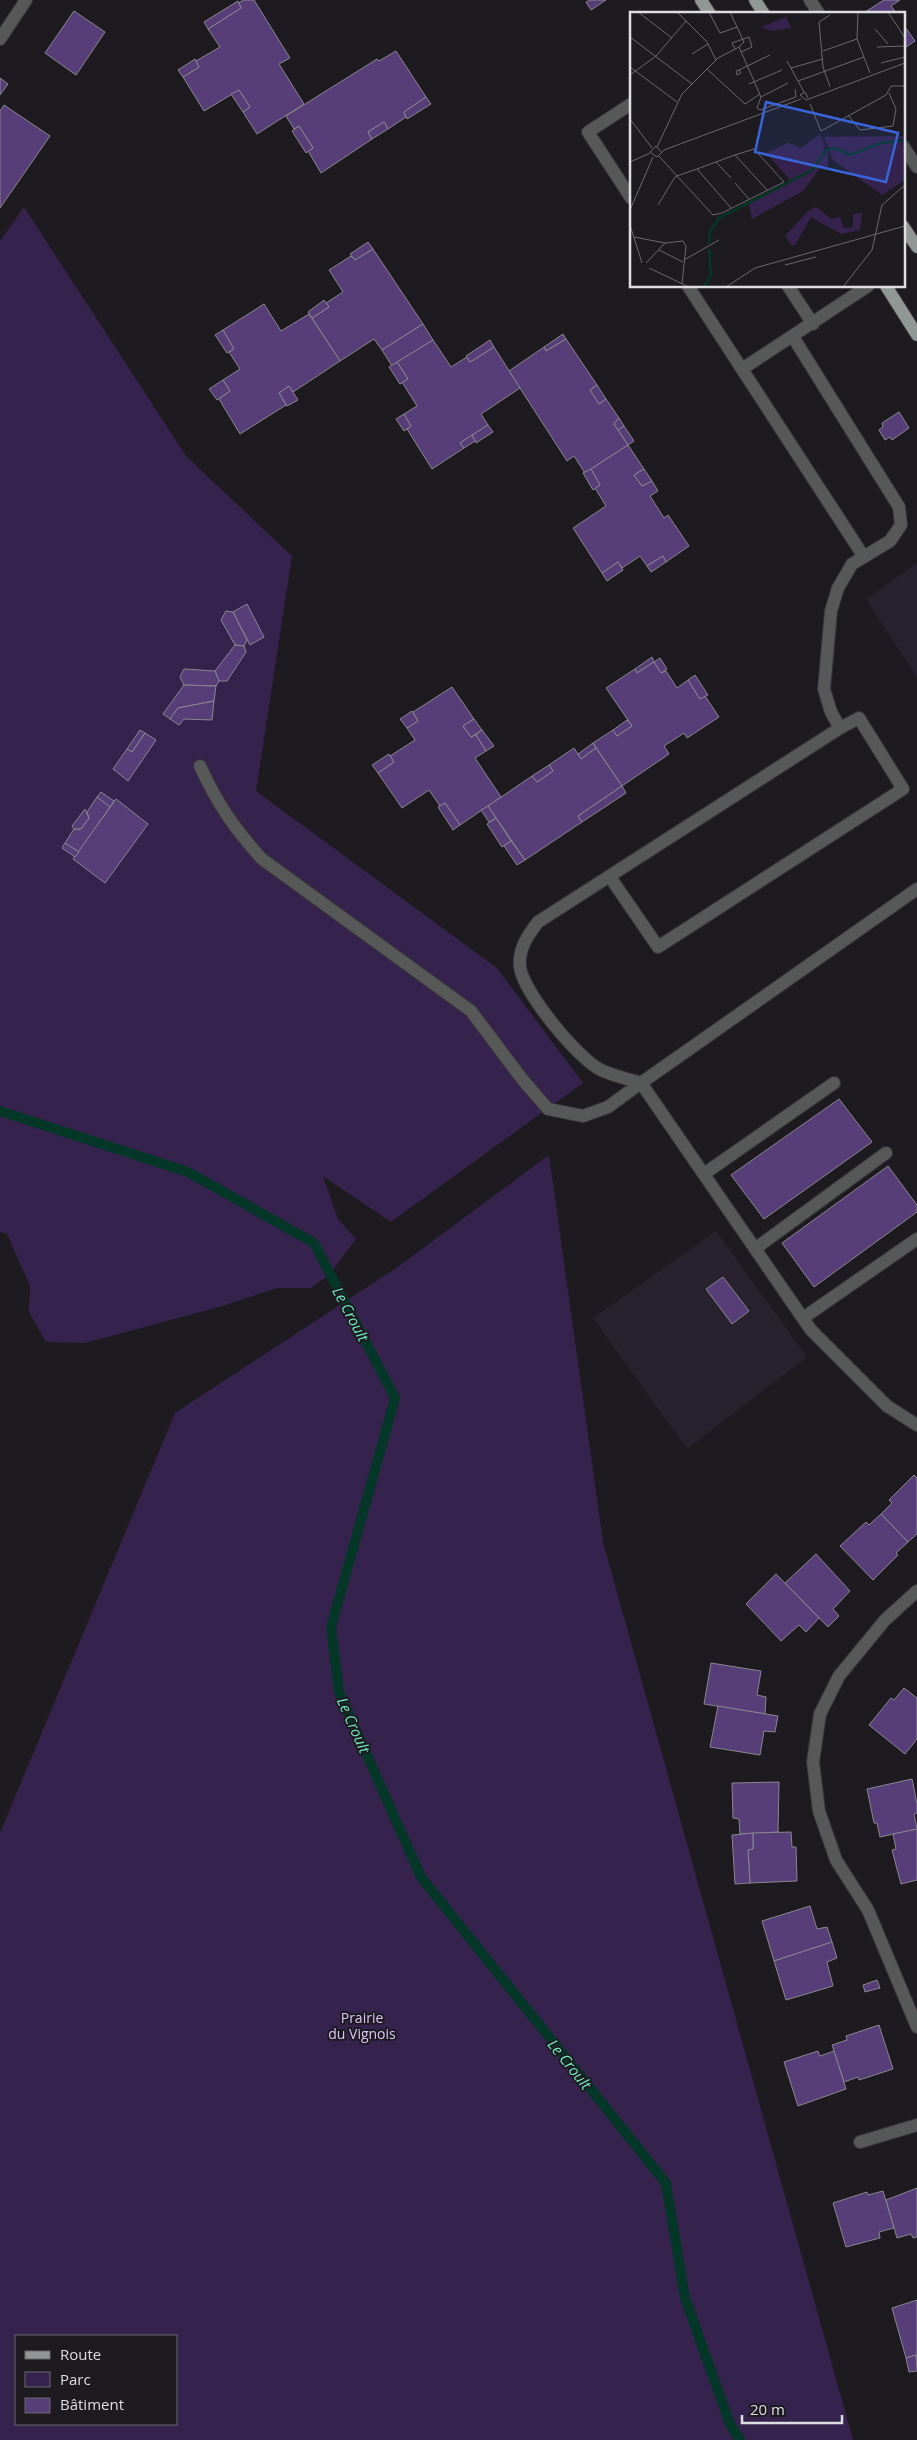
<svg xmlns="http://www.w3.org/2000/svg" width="917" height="2440" viewBox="0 0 917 2440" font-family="'Open Sans',sans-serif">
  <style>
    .built { fill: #27222d }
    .green { fill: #36234d; fill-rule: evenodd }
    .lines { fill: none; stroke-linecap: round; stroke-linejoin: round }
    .stream { stroke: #043728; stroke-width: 10 }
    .building { fill: #573e78; stroke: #8a878f }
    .lane-casing { stroke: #38363b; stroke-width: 14 }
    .street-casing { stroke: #38363b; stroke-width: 14 }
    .primary-casing { stroke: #38363b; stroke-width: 14 }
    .lane { stroke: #565958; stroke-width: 12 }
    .street { stroke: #565958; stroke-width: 12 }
    .primary { stroke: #909794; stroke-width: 12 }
    .labels { text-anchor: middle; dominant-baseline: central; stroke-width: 4; stroke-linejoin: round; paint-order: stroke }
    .park-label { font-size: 14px; fill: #dbc6fc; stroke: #1d1b20 }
    .water-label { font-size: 15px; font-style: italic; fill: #6fe9bf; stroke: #1d1b20 }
    .inset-river { fill: none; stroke: #043728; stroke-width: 2.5 }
    .inset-road { fill: none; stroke: #6b696e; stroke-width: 1 }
    .view { fill: #3a64da; fill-opacity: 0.15; stroke: #3a64da; stroke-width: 2.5 }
    .inset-edge { fill: none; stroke: #dfdee2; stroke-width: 2.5 }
  </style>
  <rect width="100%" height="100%" fill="#1d1b20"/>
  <!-- built -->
  <g class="built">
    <path d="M917 563V677L866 599Z"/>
    <path d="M716 1231 807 1357 687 1449 593 1318Z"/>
  </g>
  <!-- green -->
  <g class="green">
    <path d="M24 207 186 456 292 556 256 791 497 968 583 1083 391 1222 323 1176 338 1219 356 1239 329 1275 311 1288H277L219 1307 85 1343 46 1342 29 1312 30 1286 7 1234 0 1232V241Z"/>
    <path d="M549 1155 603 1542 853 2440H0V1833L175 1413 399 1266ZM16 2336H176V2424H16Z"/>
  </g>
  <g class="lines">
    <!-- stream -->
    <path class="stream" d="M0 1111 188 1172 314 1243 395 1398 331 1627 339 1692 421 1877 666 2183 685 2298 730 2424 740 2440"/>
  </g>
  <!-- building -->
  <g class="building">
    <path d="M243 0H254L290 58 279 64 304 104 257 134 243 112 250 107 239 90 204 111 183 77 199 67 196 61 220 47 208 29 241 8 239 3Z"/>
    <path d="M590 0H606L591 10 586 2Z"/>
    <path d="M884 0H900L891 6 897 14H862Z"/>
    <path d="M238 1 241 8 208 29 204 22Z"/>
    <path d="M74 11 105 32 76 75 45 53Z"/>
    <path d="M903 24 915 41 903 49Z"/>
    <path d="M396 51 426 97 404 112 406 117 388 129 384 122 368 132 372 139 321 173 308 151 313 148 299 126 294 129 286 116 377 59 379 61Z"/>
    <path d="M195 59 199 67 183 77 178 70Z"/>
    <path d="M0 78 8 84 0 95Z"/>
    <path d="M239 90 250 107 243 112 231 94Z"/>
    <path d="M426 97 431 104 407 119 404 112Z"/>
    <path d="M4 105 50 136 0 208V111Z"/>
    <path d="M384 122 388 129 372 139 368 132Z"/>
    <path d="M299 126 313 148 306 153 292 131Z"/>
    <path d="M368 242 373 249 355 260 350 254Z"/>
    <path d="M373 249 423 324 382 350 374 339 340 361 312 318 329 307 326 303 343 292 329 270 351 256 355 260Z"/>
    <path d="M324 300 329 307 312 318 308 312Z"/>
    <path d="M264 304 281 331 309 314 340 361 293 392 289 386 279 393 286 405 240 434 219 399 230 391 223 380 240 369 229 352 234 349 223 330Z"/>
    <path d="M423 324 433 340 392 366 382 350Z"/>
    <path d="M223 330 234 349 227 353 215 335Z"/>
    <path d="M563 334 566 339 546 351 544 347Z"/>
    <path d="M566 339 597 385 590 390 599 404 606 399 619 418 614 424 628 445 585 473 574 456 567 461 509 371 544 347 546 351Z"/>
    <path d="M433 340 451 367 467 357 470 362 494 347 520 388 481 414 488 425 460 443 464 448 432 469 407 429 411 426 404 414 417 406 402 382 408 379 397 362Z"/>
    <path d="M490 340 494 347 470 362 466 356Z"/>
    <path d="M397 362 408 379 400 384 389 367Z"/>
    <path d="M223 380 230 391 217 400 209 389Z"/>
    <path d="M597 385 606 399 599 404 590 390Z"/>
    <path d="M289 386 298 400 287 406 279 393Z"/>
    <path d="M899 412 909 428 892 440 890 437 885 440 879 430 883 427 882 423Z"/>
    <path d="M404 414 411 426 404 431 396 419Z"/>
    <path d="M619 418 624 426 618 430 614 424Z"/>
    <path d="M488 425 493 432 476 443 472 435Z"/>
    <path d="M624 426 634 441 628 445 618 430Z"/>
    <path d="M472 435 475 441 464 448 460 443Z"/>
    <path d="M628 445 644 469 634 475 642 486 652 481 658 491 650 496 664 518 668 515 689 546 666 562 663 556 647 566 640 556 622 568 618 562 602 573 573 528 606 506 595 488 600 485 591 469Z"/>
    <path d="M591 469 600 485 593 490 583 473Z"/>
    <path d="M644 469 652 481 642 486 634 475Z"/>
    <path d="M663 556 666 562 651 572 647 566Z"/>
    <path d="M618 562 623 570 607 581 602 573Z"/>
    <path d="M247 604 264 637 250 645 233 612Z"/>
    <path d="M226 611 233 612 247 640 244 646 235 645 221 620Z"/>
    <path d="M235 645 244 646 246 652 227 681H219L215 671Z"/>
    <path d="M652 657 654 662 637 673 635 669Z"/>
    <path d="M660 658 667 669 661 673 654 662Z"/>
    <path d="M654 662 661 673 666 671 677 688 688 680 700 699 705 696 719 717 687 738 684 733 664 746 669 754 622 786 593 743 613 730 617 736 632 726 606 688 635 669 637 673Z"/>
    <path d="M184 669 215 671 219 681 216 686 184 685 180 677Z"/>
    <path d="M695 675 708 695 700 699 688 680Z"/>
    <path d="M184 685 216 686 214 701 178 708 170 719 163 714Z"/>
    <path d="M452 687 474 719 463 726 471 737 476 735 486 751 475 758 501 797 460 825 445 803 440 806 429 790 402 808 378 773 394 762 390 756 415 740 407 728 418 721 413 712Z"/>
    <path d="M214 701 212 720 184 719 179 725 170 719 178 708Z"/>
    <path d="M412 711 418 721 407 728 400 719Z"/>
    <path d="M474 719 482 730 471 737 463 726Z"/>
    <path d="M627 720 632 726 617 736 613 730Z"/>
    <path d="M140 730 145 733 132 752 127 749Z"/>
    <path d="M482 730 494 746 486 751 476 735Z"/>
    <path d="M145 733 156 740 128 781 113 769 127 749 132 752Z"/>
    <path d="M593 743 596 748 581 759 578 754Z"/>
    <path d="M574 748 581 759 596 748 622 786 578 816 582 822 525 860 488 806 532 776 537 782 553 771 549 765Z"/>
    <path d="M389 754 394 762 378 773 372 765Z"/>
    <path d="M549 765 553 771 537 782 532 776Z"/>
    <path d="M622 786 626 793 582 822 578 816Z"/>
    <path d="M101 792 114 801 110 807 97 797Z"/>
    <path d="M97 797 110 807 79 852 65 843 74 829H81L89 818 87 812Z"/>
    <path d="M116 799 148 824 105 883 73 859Z"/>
    <path d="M445 803 460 825 453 830 438 807Z"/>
    <path d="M488 806 496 818 489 822 481 810Z"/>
    <path d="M85 809 89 818 81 829H74L72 826Z"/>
    <path d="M496 818 511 841 502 847 487 824Z"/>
    <path d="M511 841 525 860 517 865 504 846Z"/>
    <path d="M65 843 79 852 75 857 62 848Z"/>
    <path d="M839 1099 872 1142 764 1219 731 1175Z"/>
    <path d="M888 1166 917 1205V1212L814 1287 782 1243Z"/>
    <path d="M723 1277 749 1311 732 1324 706 1289Z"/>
    <path d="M914 1475 917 1478V1534L908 1542 881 1514 892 1503 889 1500Z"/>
    <path d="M881 1514 908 1542 896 1553 898 1555 873 1580 840 1546 866 1522 869 1525Z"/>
    <path d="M816 1554 850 1591 833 1609 839 1616 828 1627 785 1583Z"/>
    <path d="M776 1574 819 1618 806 1632 799 1625 781 1641 746 1604Z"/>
    <path d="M711 1663 761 1671 757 1695 766 1697 765 1714 704 1704Z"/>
    <path d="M904 1688 917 1698V1739L905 1754 869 1725 891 1698 894 1700Z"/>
    <path d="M718 1706 778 1716 775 1732 764 1731 760 1755 710 1747Z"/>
    <path d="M912 1779 917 1804V1813L914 1814 917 1829 880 1837 877 1823H874L867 1789Z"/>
    <path d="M779 1782 778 1832 740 1834 739 1819 733 1818 732 1783Z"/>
    <path d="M917 1829V1880L901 1884 892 1850 896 1849 893 1834Z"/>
    <path d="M791 1832 792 1847H796L797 1881 750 1883 748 1850 753 1849V1833Z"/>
    <path d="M753 1833V1849L748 1850 750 1883 735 1884 732 1835Z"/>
    <path d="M810 1906 817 1929 827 1927 832 1942 774 1961 762 1921Z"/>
    <path d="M832 1942 837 1958 827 1962 833 1986 786 2000 774 1961Z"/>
    <path d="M877 1980 880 1988 865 1992 863 1985Z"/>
    <path d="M879 2025 893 2069 859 2080 858 2077 844 2082 832 2045 847 2040 846 2036Z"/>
    <path d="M818 2051 820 2056 834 2051 846 2089 798 2106 784 2062Z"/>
    <path d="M917 2188V2237L913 2238 911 2234 897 2238 886 2200Z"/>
    <path d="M883 2191 894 2228 879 2232 880 2238 846 2247 833 2203 867 2192 868 2195Z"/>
    <path d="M917 2300V2360L916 2355 906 2358 892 2308Z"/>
    <path d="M916 2355 917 2371 909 2372 906 2358Z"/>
  </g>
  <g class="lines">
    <defs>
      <g id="lane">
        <path d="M631 104 588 132 631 198"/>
        <path d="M688 286 864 557"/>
        <path d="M788 286 813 324"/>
        <path d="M742 369 868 286"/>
        <path d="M200 766C218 805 234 828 262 859L471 1011 522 1079 548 1109 583 1116 608 1107 641 1083"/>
        <path d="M610 877 658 947 903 789 859 718 840 728"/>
        <path d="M641 1083C628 1079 614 1076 601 1070 578 1059 523 992 520 967 518 949 528 935 538 922L840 728 831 712 824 689 831 611 838 588 852 564 890 541 901 525 899 507 793 337"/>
        <path d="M704 1174 834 1083"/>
        <path d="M756 1248 886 1153"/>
        <path d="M803 1318 917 1239"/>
        <path d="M860 2142 917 2125"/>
      </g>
      <g id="street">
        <path d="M810 0 819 14"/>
        <path d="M0 39 26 0"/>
        <path d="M903 146 917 167"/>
        <path d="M917 889 641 1083 811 1330 887 1406 917 1425"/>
        <path d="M917 1591 885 1620 839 1676 820 1714 813 1762 819 1811 836 1860 868 1910 917 2027"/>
      </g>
      <g id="primary">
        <path d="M701 0 710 14"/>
        <path d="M755 0 764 14"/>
        <path d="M903 226 917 247"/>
        <path d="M886 286 917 335"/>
      </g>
    </defs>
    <!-- lane casing -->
    <use href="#lane" class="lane-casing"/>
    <!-- street casing -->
    <use href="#street" class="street-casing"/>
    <!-- primary casing -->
    <use href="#primary" class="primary-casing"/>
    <!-- lane -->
    <use href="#lane" class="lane"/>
    <!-- street -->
    <use href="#street" class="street"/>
    <!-- primary -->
    <use href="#primary" class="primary"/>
  </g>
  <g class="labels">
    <!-- park labels -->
    <g class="park-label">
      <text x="362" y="2017">Prairie<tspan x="362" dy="16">du Vignois</tspan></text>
    </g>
    <!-- water labels -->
    <g class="water-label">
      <text transform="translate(351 1314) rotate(62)">Le Croult</text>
      <text transform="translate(354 1725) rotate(66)">Le Croult</text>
      <text transform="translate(570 2064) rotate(51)">Le Croult</text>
    </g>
  </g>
  <!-- overview -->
  <g transform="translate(630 12)">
    <rect width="275" height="275" fill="#1d1b20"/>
    <path d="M156 5 161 16 142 19 131 15ZM190 122 195 134 193 137 198 139V154L191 155 173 179 122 207 119 192 162 170 136 141 158 131 171 136ZM275 124V168L252 183 203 148 194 125ZM186 195 202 207 210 205 214 216 223 215V202L232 201 230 218 211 222 181 205 165 233 162 234 155 224 178 199Z" fill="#36234d"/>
    <path class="inset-river" d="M79 232 80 220 89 206 182 158 196 138 205 136 220 143 251 131 275 128M74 275 81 262 79 237"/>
    <path class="inset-road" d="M8 0 42 26M47 0 77 30 86 48M79 0 90 21 107 15M100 0 114 30 109 35 131 85M228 0 227 27 240 61M258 0 275 26M200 3 189 10 193 55 200 75M245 17 258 32M0 25 62 72M247 35 275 34M105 37 102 31 119 25 122 35 111 40M193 39 227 27M62 42 78 32M157 49 174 80M251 51 275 45M0 55 47 90M161 56 193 47M77 57 115 92 130 82M109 58 140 43M109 58 111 61 107 63 106 59ZM0 63 26 44 56 9M168 69 234 45M119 72 152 58M131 85 127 96 130 98 166 85 165 77M131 85 158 71M178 86 175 80 170 83 176 88 275 51M180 92 191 119 256 83 261 74H275M218 103 230 118 263 114 266 97 259 81M0 107 22 136M27 135 52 82 88 46 109 35M31 140 26 134 20 140 27 145 34 138 171 87M105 143 138 179M0 150 20 141M86 150 101 166M67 157 101 196M105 171 119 187M28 193 45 165 47 164 67 157 105 143 124 137 154 170 92 201 83 203 47 164 29 144M0 198 23 145M0 213 12 251M4 225 35 231 53 229 56 234 52 272M29 238 53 250M54 248 89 228M16 251 35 231M155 253 186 245M19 256 59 275M96 275 125 256 275 214M213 275 242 238 252 193 275 173"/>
    <path class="view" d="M136 90 268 121 256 170 125 140Z"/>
    <rect width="275" height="275" class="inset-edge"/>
  </g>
  <!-- legend -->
  <rect x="15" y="2335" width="162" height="90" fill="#1d1b20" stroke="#6b696e"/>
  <rect x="25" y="2351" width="25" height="8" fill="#909794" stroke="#6b696e"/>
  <text x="60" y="2360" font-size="15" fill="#dfdee2">Route</text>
  <rect x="25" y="2372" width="25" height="15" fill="#36234d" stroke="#6b696e"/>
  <text x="60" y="2385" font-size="15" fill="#dfdee2">Parc</text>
  <rect x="25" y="2398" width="25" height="15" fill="#573e78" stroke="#6b696e"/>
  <text x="60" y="2410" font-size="15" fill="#dfdee2">Bâtiment</text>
  <!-- scale -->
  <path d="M742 2415v8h100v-8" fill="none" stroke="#dfdee2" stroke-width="2.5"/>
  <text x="750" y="2415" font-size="15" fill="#dfdee2" stroke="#1d1b20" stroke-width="4" paint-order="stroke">20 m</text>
</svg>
